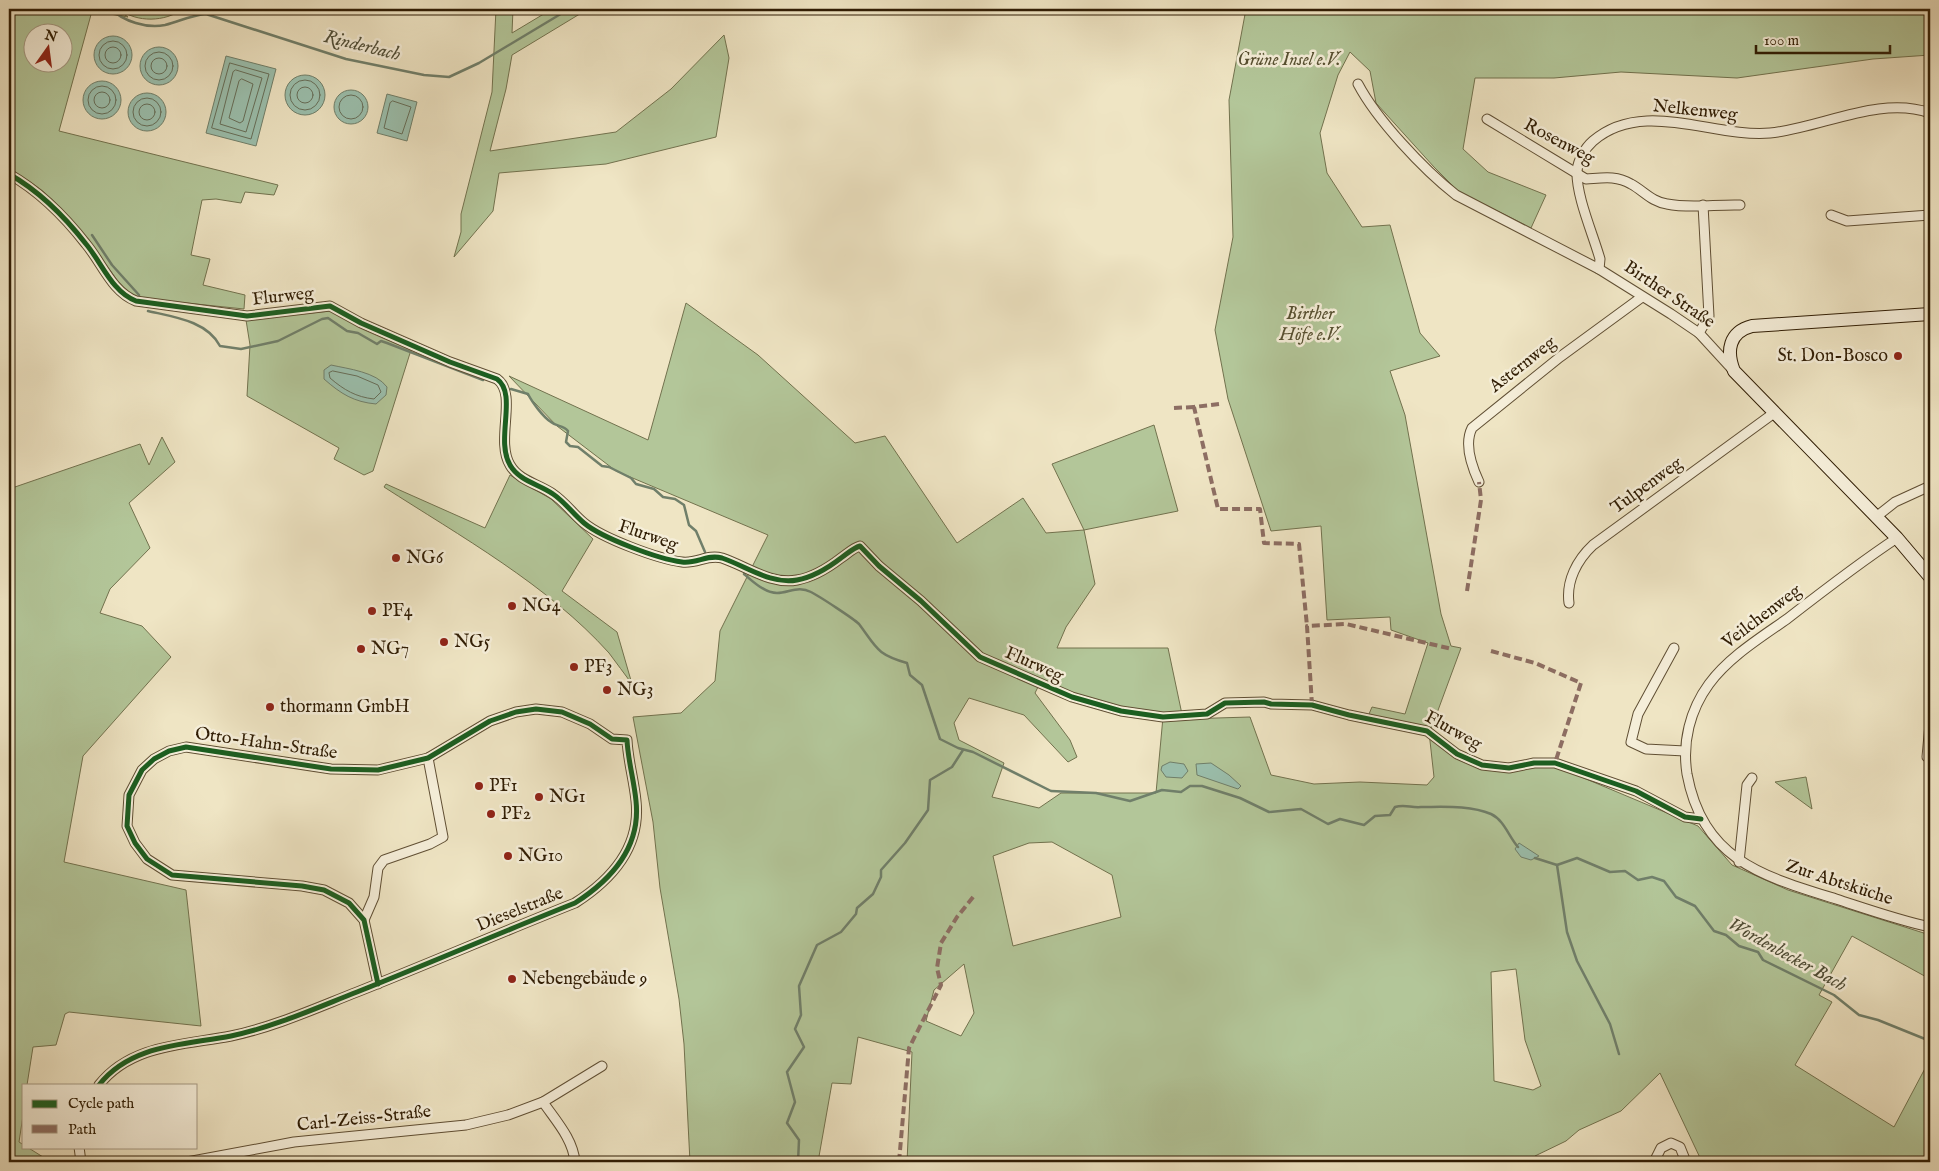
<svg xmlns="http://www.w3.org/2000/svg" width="1939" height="1171" viewBox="0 0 1939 1171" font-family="'IM FELL English',serif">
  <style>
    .green { fill: #b3c699; stroke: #72724e; fill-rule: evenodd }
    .water { fill: #9bc0ae; stroke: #707f6a }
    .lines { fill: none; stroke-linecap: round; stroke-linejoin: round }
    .shore { stroke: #666e59; stroke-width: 1 }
    .stream { stroke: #707f6a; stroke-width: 2.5 }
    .street-casing { stroke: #604f34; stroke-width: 11 }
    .secondary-casing { stroke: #301d04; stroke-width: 14 }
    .street { stroke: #f5eed9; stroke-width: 9 }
    .secondary { stroke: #f5eed9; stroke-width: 12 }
    .quiet { stroke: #8d6e63; stroke-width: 4; stroke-dasharray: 8 4; stroke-linecap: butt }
    .cycleway-casing { stroke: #f5eed9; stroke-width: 8 }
    .cycleway { stroke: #1b5e20; stroke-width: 5 }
    .poi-dot { fill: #8f2418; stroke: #f5eed9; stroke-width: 2 }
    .labels { text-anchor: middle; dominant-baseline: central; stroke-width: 5; stroke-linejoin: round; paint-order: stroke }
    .park-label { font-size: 18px; font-style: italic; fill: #575031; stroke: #f5eed9 }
    .street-label { font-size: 18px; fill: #301d04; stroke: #f5eed9 }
    .poi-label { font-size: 18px; fill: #301d04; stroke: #f5eed9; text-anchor: start }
    .water-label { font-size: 19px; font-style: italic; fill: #504e37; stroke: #f5eed9 }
  </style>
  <rect width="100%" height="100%" fill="#efe5c4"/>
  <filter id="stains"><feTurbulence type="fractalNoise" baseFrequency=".004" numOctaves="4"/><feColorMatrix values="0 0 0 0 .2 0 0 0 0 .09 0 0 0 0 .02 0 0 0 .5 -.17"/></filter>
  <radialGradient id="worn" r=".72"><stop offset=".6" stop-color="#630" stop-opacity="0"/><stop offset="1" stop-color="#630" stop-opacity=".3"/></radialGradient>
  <!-- green -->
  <g class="green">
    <path d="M9 9H117L128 17 92 11 59 131 278 185 274 195 245 192 241 203 216 199 202 200 191 255 210 259 203 285 245 295 244 309 129 297C103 260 77 222 44 192 33 183 20 176 9 168ZM32 32H62V62H32Z"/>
    <path d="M119 9H183C165 22 137 23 119 9Z"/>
    <path d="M496 9H513L512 33 552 9H588L512 55 506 89 490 151 616 132 671 89 724 35 729 58 716 137 606 164 499 173 493 211 454 257 461 232V214L492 92Z"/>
    <path d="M1246 9H1930V55L1873 59 1737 78 1621 72 1554 78H1475L1463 149 1488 172 1546 195 1531 228 1458 191 1434 167 1376 103 1370 71 1350 52 1338 75 1320 133 1327 173 1362 227 1390 225 1420 333 1440 356 1390 371 1405 415 1441 614 1451 646 1461 648 1430 732 1465 761 1508 770 1551 766 1560 768 1698 826 1732 865 1788 890 1930 935V979L1852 936 1819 995 1832 1002 1795 1065 1894 1127 1930 1059V1162H1702L1660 1073 1621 1111 1579 1130 1566 1141 1535 1156 1539 1162H907L912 1052 858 1037 851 1084 832 1083 818 1162H690L684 1044 679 999 660 888 653 822 633 717 681 713 715 681 720 631 768 535 616 471 557 426 509 376 648 440 686 303 758 355 855 443 885 436 957 543 1023 498 1046 533 1084 530 1052 464 1154 425 1178 511 1084 530 1095 584 1066 627 1057 648H1168L1183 719 1250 717 1271 775 1314 784 1360 782 1427 785 1434 777 1429 732 1369 714 1372 707 1405 714 1428 643 1391 630 1390 617 1327 620 1321 526 1271 531 1228 399 1215 330 1233 237 1229 100ZM1039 685 1097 706 1163 717 1156 793H1061L1039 808 992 797 1004 763 959 740 954 723 969 698 1024 715 1068 762 1077 757 1070 740 1035 693ZM1052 842 1112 875 1121 917 1013 946 993 856 1029 843ZM964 964 974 1013 961 1036 926 1021 934 990ZM1516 969 1525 1040 1541 1086 1533 1090 1494 1081 1491 972Z"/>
    <path d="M330 311 411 350 373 471 364 475 334 459 339 448 247 396 250 345 246 320Z"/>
    <path d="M162 437 175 462 129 503 150 548 110 589 100 613 142 626 171 657 83 756 64 862 186 890 201 1026 69 1012 65 1014 56 1045 33 1047 27 1085H24V1109L19 1142 51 1162H9V493L12 488 140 444 149 465Z"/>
    <path d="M510 475 551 499 593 539 562 591 617 632 632 684C624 674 617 663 609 653 548 585 460 536 384 487L386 484 485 528Z"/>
    <path d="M1806 777 1812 809 1775 782Z"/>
  </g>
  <!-- water -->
  <g class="water">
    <circle cx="113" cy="55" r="19"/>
    <circle cx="159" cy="66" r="19"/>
    <path d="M226 56 276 69 256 146 206 133Z"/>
    <circle cx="305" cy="95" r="20"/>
    <circle cx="102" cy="100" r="19"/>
    <circle cx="351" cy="107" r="17"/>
    <circle cx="147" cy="112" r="19"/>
    <path d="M387 94 417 102 407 141 377 133Z"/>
    <path d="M331 365C349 369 376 372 387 387L386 395 376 404C354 402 341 394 324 379V370Z"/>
    <path d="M1170 762 1184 764 1188 771 1182 778 1166 777 1161 770 1162 766Z"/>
    <path d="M1211 763 1229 775 1241 786 1238 789 1197 775 1196 764Z"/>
    <path d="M1519 843 1539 856 1531 860 1521 857 1515 849Z"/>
  </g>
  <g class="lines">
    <!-- shore -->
    <g class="shore">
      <circle cx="113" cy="55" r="14"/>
      <circle cx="113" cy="55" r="8"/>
      <circle cx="159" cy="66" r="14"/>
      <circle cx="159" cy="66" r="8"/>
      <path d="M230 63 269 74 251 139 212 128Z"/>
      <path d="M236 70 262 78 246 132 220 124 233 72Z"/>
      <path d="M242 79 253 84 243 121 240 123 229 118 239 81Z"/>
      <circle cx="305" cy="95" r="15"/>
      <circle cx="102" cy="100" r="14"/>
      <circle cx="305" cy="95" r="8"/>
      <circle cx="102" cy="100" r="8"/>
      <circle cx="351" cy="107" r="12"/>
      <circle cx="147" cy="112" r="14"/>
      <path d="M393 101 411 107 402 134 384 128 390 103Z"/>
      <circle cx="147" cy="112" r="8"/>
      <path d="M333 371 357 376 378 385 381 392 374 399C356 397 344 390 330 378L329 373Z"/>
    </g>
    <!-- stream -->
    <g class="stream">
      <path d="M111 9C123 21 147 29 165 25 181 21 188 16 206 14L346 59 424 75 449 77 479 63 569 9"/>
      <path d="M92 235 112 265 139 295"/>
      <path d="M148 311C174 317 207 321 220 346L241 349 278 341 322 319 328 318 347 331 358 333 377 344 381 341 387 343 483 380"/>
      <path d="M511 389 528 394C532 402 543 417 551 422 557 427 563 425 568 431L566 442 570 446 578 447 602 466 609 467 631 478 636 484 654 489 663 497 675 499 684 505 689 525 696 531 705 552"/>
      <path d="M744 574C752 581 765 593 777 593 789 593 798 585 811 592 819 596 854 619 859 624 877 648 876 654 907 663L910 675 922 685 940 739 958 748 973 752 1051 791 1096 793 1130 801 1162 790 1181 792 1190 786H1202L1240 798 1269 812 1301 809 1328 824 1340 819 1364 825 1375 816 1390 815 1395 807C1405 804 1411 808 1421 807 1443 807 1470 805 1491 814 1504 820 1509 837 1518 847"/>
      <path d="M1535 858 1557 865 1577 858 1610 872 1625 871 1638 880 1652 877 1664 881 1676 897 1695 906 1714 931 1726 935 1739 946 1758 952 1763 960 1834 995 1859 1015 1878 1020 1930 1041"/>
      <path d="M1557 865 1567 932 1577 961 1610 1024 1619 1054"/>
      <path d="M798 1162 799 1140 787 1123 795 1102 787 1072 804 1047 795 1029 801 1015 799 986 817 945 841 932 856 914 857 908 873 894 881 877V870L905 843 928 810 930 780 952 767 963 750"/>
    </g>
    <defs>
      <g id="street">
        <path d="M1358 84C1377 120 1423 169 1456 195L1599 269 1671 314 1699 333 1732 369"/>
        <path d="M1487 119 1586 179C1602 178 1616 175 1631 184 1644 191 1652 202 1667 204 1691 209 1717 204 1740 205"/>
        <path d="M9 174C39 191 65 217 86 244 102 263 112 292 136 301L247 316 330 306 361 323 450 362 497 379C518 394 495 440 510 465 519 481 539 484 553 494 565 502 573 514 584 523 602 538 658 559 682 562 697 564 707 554 722 558 746 566 771 585 797 580 814 577 828 568 841 558 847 554 853 548 860 546L879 566 921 601 980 657 1072 697 1121 711 1163 717 1207 714 1225 703 1264 702 1271 704 1312 705 1349 715 1427 731 1457 754 1482 765 1509 768 1534 763H1555L1636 791 1685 817 1701 819"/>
        <path d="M1831 215 1847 221 1930 215"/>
        <path d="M1599 269 1600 259C1593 234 1576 196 1577 171 1578 160 1585 148 1593 141 1643 98 1713 138 1770 133 1821 128 1880 95 1930 113"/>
        <path d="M1699 333 1709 316 1703 205"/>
        <path d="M1479 482C1472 467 1464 444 1472 428L1560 357 1642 297"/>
        <path d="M1876 517 1895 502 1930 486"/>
        <path d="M1897 538C1859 563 1823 591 1787 619 1760 638 1729 657 1709 684 1690 710 1682 742 1687 774 1703 860 1762 876 1836 899 1867 909 1898 920 1930 927"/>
        <path d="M1569 603C1566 581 1577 560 1593 545L1774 413"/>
        <path d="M1674 648 1638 714 1631 742 1646 749 1685 751"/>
        <path d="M1927 757 1930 724"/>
        <path d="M1739 862 1747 785 1752 778"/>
        <path d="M364 920 374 897 378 868 384 860 430 844 443 837 428 758"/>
        <path d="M99 1085C131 1044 185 1045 231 1036 274 1027 316 1008 357 992 430 963 502 932 575 903 611 880 641 847 636 801 634 780 628 761 627 740L612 739 590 724 562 712 536 709 516 712 490 721 428 758 378 770 331 769 186 747 169 751 154 759 142 770 129 795 127 826 135 843 147 859 172 875 302 886 324 890 349 903 364 920 378 984"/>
        <path d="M543 1102C556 1121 573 1139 575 1162"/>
        <path d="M79 1147 81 1162"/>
        <path d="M187 1162 294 1142 466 1125 508 1115 543 1102 602 1066"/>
        <path d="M1660 1162 1656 1158 1661 1148 1671 1143 1680 1147 1686 1162"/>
      </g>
      <path id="secondary" d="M1930 314 1752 326C1729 332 1726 351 1734 371L1897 538 1930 577"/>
    </defs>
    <!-- street casing -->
    <use href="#street" class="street-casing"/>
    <!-- secondary casing -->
    <use href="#secondary" class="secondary-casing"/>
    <!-- street -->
    <use href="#street" class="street"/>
    <!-- secondary -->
    <use href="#secondary" class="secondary"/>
    <!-- quiet -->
    <g class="quiet">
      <path d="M1219 404 1194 407 1218 509H1260L1264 543 1299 544 1307 626"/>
      <path d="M1174 408 1194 407"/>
      <path d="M1467 591 1481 500 1479 482"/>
      <path d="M1491 651 1535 663 1581 683 1555 763"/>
      <path d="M1312 705 1307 626 1346 624 1452 649"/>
      <path d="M899 1162 909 1048 941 985 937 968 941 943 957 917 974 896"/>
    </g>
    <defs>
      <g id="cycleway">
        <path d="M9 174C39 191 65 217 86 244 102 263 112 292 136 301L247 316 330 306 361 323 450 362 497 379C518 394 495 440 510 465 519 481 539 484 553 494 565 502 573 514 584 523 602 538 658 559 682 562 697 564 707 554 722 558 746 566 771 585 797 580 814 577 828 568 841 558 847 554 853 548 860 546L879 566 921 601 980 657 1072 697 1121 711 1163 717 1207 714 1225 703 1264 702 1271 704 1312 705 1349 715 1427 731 1457 754 1482 765 1509 768 1534 763H1555L1636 791 1685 817 1701 819"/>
        <path d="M99 1085C131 1044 185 1045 231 1036 274 1027 316 1008 357 992 430 963 502 932 575 903 611 880 641 847 636 801 634 780 628 761 627 740L612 739 590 724 562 712 536 709 516 712 490 721 428 758 378 770 331 769 186 747 169 751 154 759 142 770 129 795 127 826 135 843 147 859 172 875 302 886 324 890 349 903 364 920 378 984"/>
      </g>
    </defs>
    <!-- cycleway casing -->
    <use href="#cycleway" class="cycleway-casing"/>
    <!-- cycleway -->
    <use href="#cycleway" class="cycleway"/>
  </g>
  <!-- markers -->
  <g class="poi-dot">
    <circle cx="1898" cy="356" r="5"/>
    <circle cx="396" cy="558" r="5"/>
    <circle cx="512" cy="606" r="5"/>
    <circle cx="372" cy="611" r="5"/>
    <circle cx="444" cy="642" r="5"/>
    <circle cx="361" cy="649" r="5"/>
    <circle cx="574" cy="667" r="5"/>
    <circle cx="607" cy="690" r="5"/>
    <circle cx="270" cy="707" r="5"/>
    <circle cx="479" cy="786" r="5"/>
    <circle cx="539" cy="797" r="5"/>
    <circle cx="491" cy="814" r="5"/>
    <circle cx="508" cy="856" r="5"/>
    <circle cx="512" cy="979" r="5"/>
  </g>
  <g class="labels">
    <!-- park labels -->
    <g class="park-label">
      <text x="1289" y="60">Grüne Insel e.V.</text>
      <text x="1310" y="314">Birther<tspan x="1310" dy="21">Höfe e.V.</tspan></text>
    </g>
    <!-- street labels -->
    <g class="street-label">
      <text transform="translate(1695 111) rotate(6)">Nelkenweg</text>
      <text transform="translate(1559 142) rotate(28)">Rosenweg</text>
      <text transform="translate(1669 295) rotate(34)">Birther Straße</text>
      <text transform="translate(283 297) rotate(-6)">Flurweg</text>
      <text transform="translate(1523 365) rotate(-38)">Asternweg</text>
      <text transform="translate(1647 486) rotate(-36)">Tulpenweg</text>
      <text transform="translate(648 536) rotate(19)">Flurweg</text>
      <text transform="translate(1762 617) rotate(-37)">Veilchenweg</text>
      <text transform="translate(1034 665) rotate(24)">Flurweg</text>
      <text transform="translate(1453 731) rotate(29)">Flurweg</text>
      <text transform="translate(266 744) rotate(8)">Otto-Hahn-Straße</text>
      <text transform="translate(1839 883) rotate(18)">Zur Abtsküche</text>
      <text transform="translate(520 910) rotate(-22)">Dieselstraße</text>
      <text transform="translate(364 1119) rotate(-6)">Carl-Zeiss-Straße</text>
    </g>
    <!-- poi labels -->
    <g class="poi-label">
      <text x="1888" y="356" text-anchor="end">St. Don-Bosco</text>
      <text x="406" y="558">NG6</text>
      <text x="522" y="606">NG4</text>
      <text x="382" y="611">PF4</text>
      <text x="454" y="642">NG5</text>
      <text x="371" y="649">NG7</text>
      <text x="584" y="667">PF3</text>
      <text x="617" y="690">NG3</text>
      <text x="280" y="707">thormann GmbH</text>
      <text x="489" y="786">PF1</text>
      <text x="549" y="797">NG1</text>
      <text x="501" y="814">PF2</text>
      <text x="518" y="856">NG10</text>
      <text x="522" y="979">Nebengebäude 9</text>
    </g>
    <!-- water labels -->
    <g class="water-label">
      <text transform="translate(362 46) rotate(14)">Rinderbach</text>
      <text transform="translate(1787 955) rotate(29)">Wordenbecker Bach</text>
    </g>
  </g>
  <!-- margin -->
  <rect width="1939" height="1171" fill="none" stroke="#efe5c4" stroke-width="30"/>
  <rect x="10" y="10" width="1919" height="1151" fill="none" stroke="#301d04" stroke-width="2.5"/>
  <rect x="15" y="15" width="1909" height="1141" fill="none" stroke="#301d04"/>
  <!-- legend -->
  <rect x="22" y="1084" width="175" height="65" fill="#f5eed9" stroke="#a69a84"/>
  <rect x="32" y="1100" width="25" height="8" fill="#1b5e20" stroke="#a69a84"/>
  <text x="68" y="1108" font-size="15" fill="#301d04">Cycle path</text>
  <rect x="32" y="1125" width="25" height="8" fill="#8d6e63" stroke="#a69a84"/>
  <text x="68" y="1134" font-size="15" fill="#301d04">Path</text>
  <!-- north arrow -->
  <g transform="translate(48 48) rotate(14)"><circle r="24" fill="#f5eed9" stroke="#a69a84"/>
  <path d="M0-4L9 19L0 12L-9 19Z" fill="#8f2418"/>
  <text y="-8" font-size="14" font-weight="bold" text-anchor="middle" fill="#301d04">N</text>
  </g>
  <!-- scale -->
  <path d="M1756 45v8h134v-8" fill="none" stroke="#301d04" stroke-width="2.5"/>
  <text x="1764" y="45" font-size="15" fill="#301d04" stroke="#f5eed9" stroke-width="4" paint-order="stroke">100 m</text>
  <rect width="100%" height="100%" filter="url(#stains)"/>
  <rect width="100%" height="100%" fill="url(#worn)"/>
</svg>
